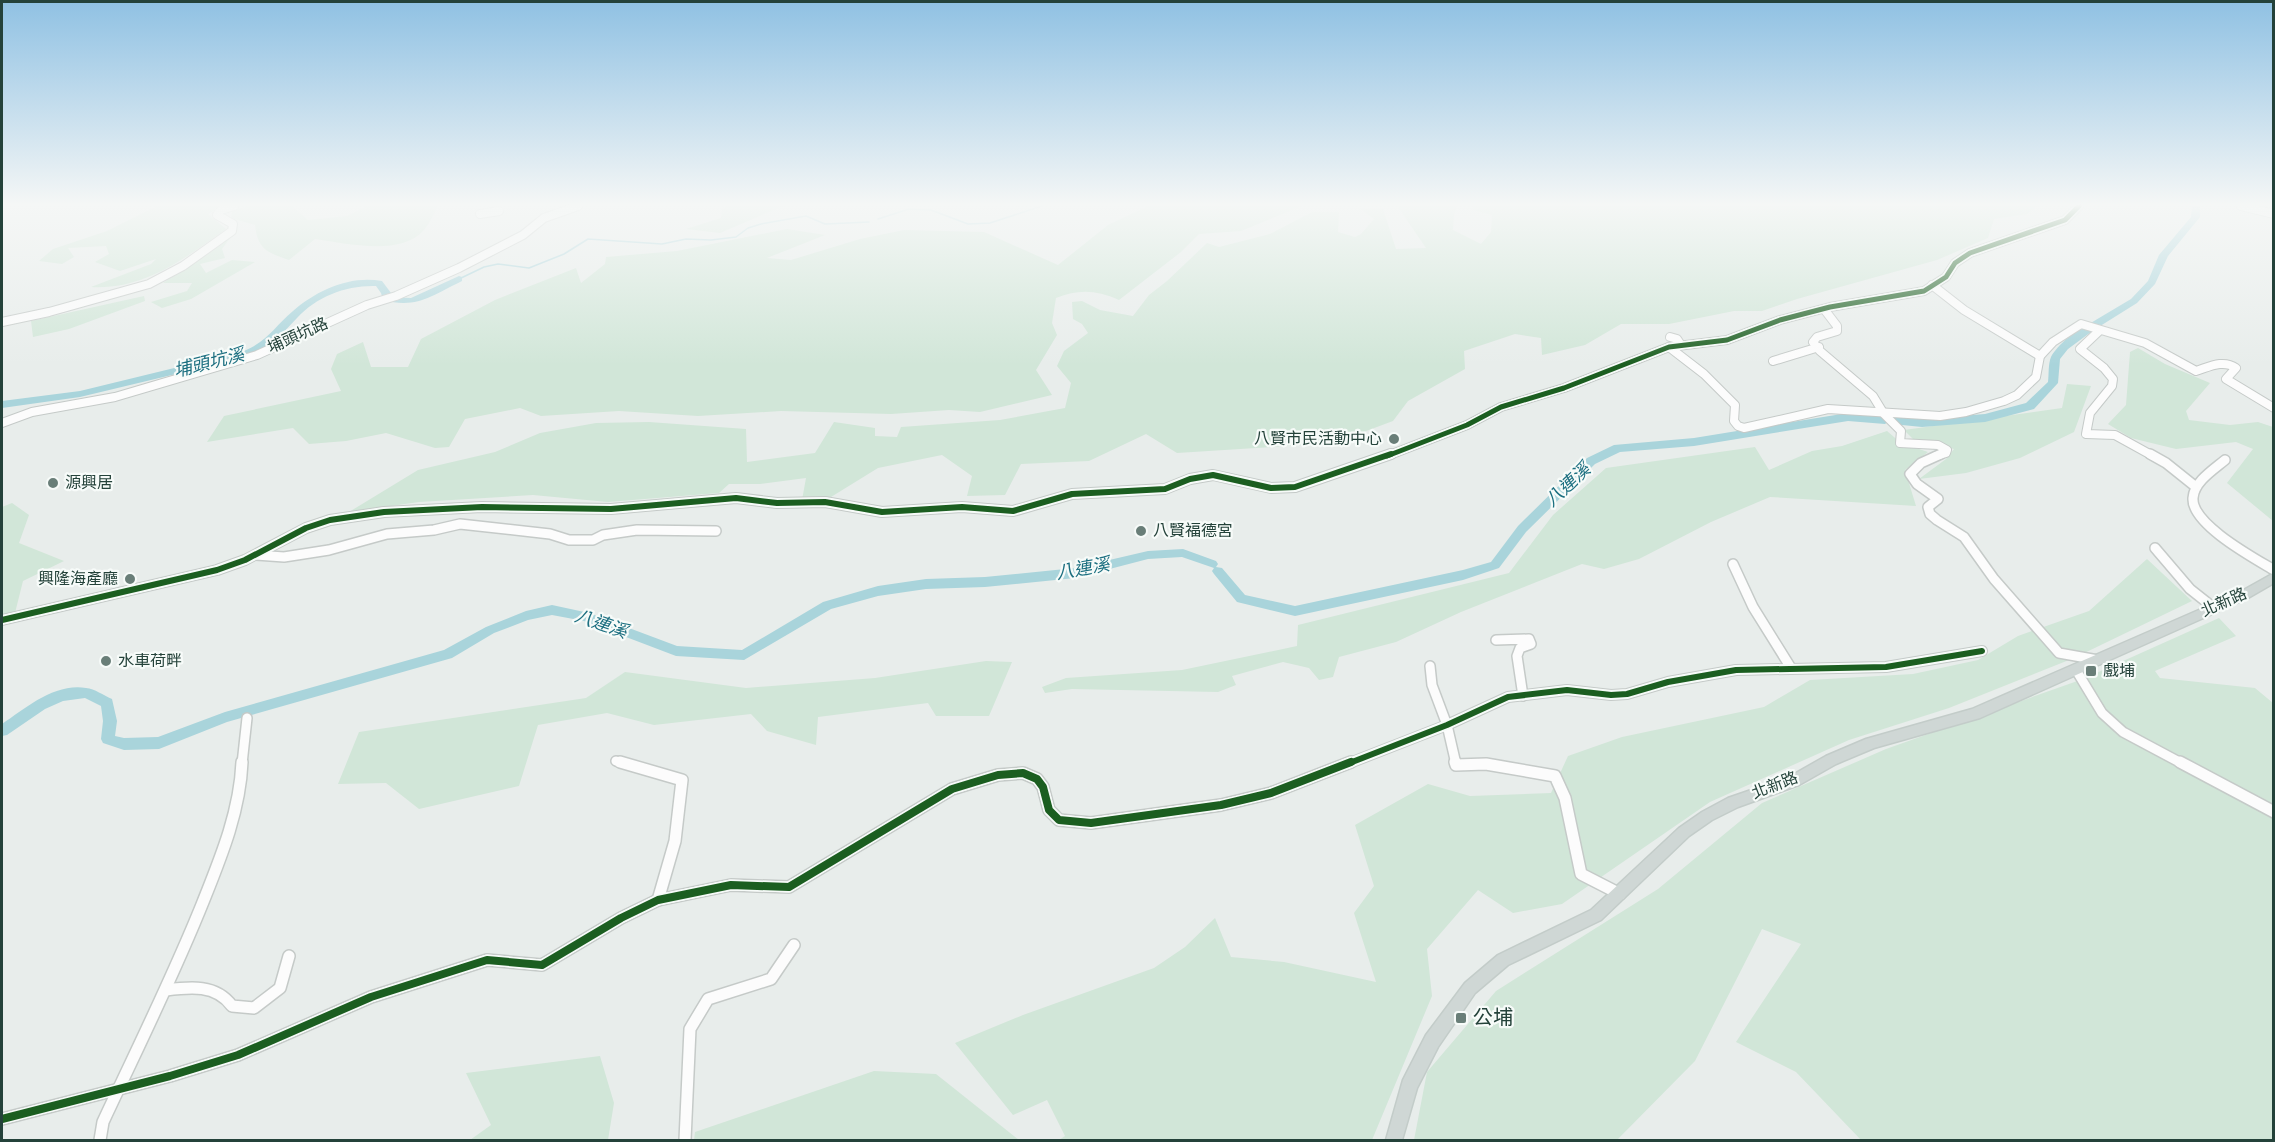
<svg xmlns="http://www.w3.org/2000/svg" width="2275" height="1142" viewBox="0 0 2275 1142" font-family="'Sofia Sans Condensed','Noto Sans TC',sans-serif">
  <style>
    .green { fill: #d1e6d8 }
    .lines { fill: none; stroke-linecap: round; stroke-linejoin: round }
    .stream { stroke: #a9d4db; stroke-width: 1.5 }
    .river { fill: #a9d4db; fill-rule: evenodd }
    .minor-far2-casing { stroke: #c5cac8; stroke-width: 10 }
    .minor-far1-casing { stroke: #c5cac8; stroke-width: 12 }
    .minor-casing { stroke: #c5cac8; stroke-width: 14 }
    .major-casing { stroke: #c3ccc9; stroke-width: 3 }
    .minor-far2 { stroke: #fcfcfc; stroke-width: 8 }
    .minor-far1 { stroke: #fcfcfc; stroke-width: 9 }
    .minor { stroke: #fcfcfc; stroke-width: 11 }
    .major { fill: #cfd7d5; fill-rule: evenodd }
    .cycleway-far2-casing { stroke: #f7fbf9; stroke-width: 8 }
    .cycleway-far1-casing { stroke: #f7fbf9; stroke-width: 10 }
    .cycleway-casing { stroke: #f7fbf9; stroke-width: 11 }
    .cycleway-far2 { stroke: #1b5e20; stroke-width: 5 }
    .cycleway-far1 { stroke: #1b5e20; stroke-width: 6 }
    .cycleway { stroke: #1b5e20; stroke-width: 8 }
    .poi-dot { fill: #697e78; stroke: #f7fbf9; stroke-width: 2 }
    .labels { text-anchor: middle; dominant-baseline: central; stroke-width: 4.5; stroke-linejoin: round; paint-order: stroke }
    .street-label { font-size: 16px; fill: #24423a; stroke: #f7fbf9 }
    .poi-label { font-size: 16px; fill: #24423a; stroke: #f7fbf9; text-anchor: start }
    .water-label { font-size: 18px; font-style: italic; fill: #1c6f80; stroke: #f7fbf9 }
    .near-poi-label { font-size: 20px; fill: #24423a; stroke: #f7fbf9; text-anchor: start }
  </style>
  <rect width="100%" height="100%" fill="#e8edeb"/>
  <!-- green -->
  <g class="green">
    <path d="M157 206H223L208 214 226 229C184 259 144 290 91 287L151 264 156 259 120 271 95 262 109 254 106 246 68 248 74 257 62 264 39 261 53 249 107 231Z"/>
    <path d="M253 206H292L308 220 347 216 367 206H438C434 213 430 223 424 230 401 257 345 243 315 239L289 260C267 252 258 250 255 225L231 218 233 209Z"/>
    <path d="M731 206H783L720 233 686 229 721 218 722 208Z"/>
    <path d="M1148 206H1302L1241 231 1199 234 1181 252 1119 300C1096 290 1079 289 1056 298L1052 323 1057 335 1036 370 1052 395 980 412 949 410 891 414 781 411 698 416 619 411 541 416 520 408 465 419 449 447 435 448 386 433 346 441 309 444 293 428 207 442 224 416 341 391 331 369 337 354 363 342 371 367H408L421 339 495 300 576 268 581 283 605 264 606 257 677 251 787 229 825 235 767 258 791 260 860 239 904 230 984 232 1058 265 1108 225Z"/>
    <path d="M1400 206H1457L1454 215 1453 230 1481 244 1491 232 1492 215 1473 210V206H2037L2027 214 1994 219 1988 238 1937 260 1797 299 1762 311H1734L1669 324H1621L1585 345 1542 355 1541 338 1515 334 1464 351 1465 369 1408 401 1393 421 1334 443 1177 453 1146 434 1089 461 1021 464 1005 495 967 496 972 476 942 455 878 468 831 497 802 500 806 478 760 484H729L719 493 608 502 533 495 419 502 349 512 418 470 495 452 540 433 596 423 649 422 746 429 747 462 815 453 834 422 875 428V436L897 437 901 427 1000 420 1065 408 1071 383 1057 366 1064 351 1088 333 1082 324 1073 319 1072 302 1082 301 1100 310 1133 316 1149 295 1167 281 1207 243 1219 247 1270 234 1312 212H1339L1338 232 1355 237 1361 234 1374 219 1359 208 1383 209 1396 249 1426 248 1398 207Z"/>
    <path d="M232 235 222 249 225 258 200 264 206 273 232 260 255 262 191 299 162 308 151 302 187 291 192 283H163Z"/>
    <path d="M144 296 145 301 69 329 33 337 31 321Z"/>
    <path d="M2138 348 2165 364 2210 383 2186 411 2189 420 2230 425 2258 422 2273 427V521L2227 483 2253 449 2236 442 2176 449 2131 438 2108 424 2126 405 2130 352Z"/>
    <path d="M2067 384 2091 386 2074 432 2020 458 1966 473 1919 479 1946 459 1954 449 1913 439 1904 430 2062 408Z"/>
    <path d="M1887 431 1901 443 1928 452 1905 470 1916 506 1770 497 1711 522 1639 559 1604 569 1582 564 1461 612 1396 642 1339 657 1333 677 1319 680 1309 668 1283 662 1232 676 1236 685 1218 692 1072 689 1045 693 1042 687 1066 678 1182 670 1297 646 1298 625 1509 573 1553 515 1606 468 1755 447 1769 470 1812 451 1842 446Z"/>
    <path d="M12 503 29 515 19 543 64 561 23 581 15 613 2 616V507Z"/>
    <path d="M2147 559 2192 601 2074 658 1949 708 1849 740 1710 802 1562 904 1513 913 1478 890 1427 949 1432 996 1372 1140H1059L1065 1136 1047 1100 1013 1115 955 1043 1023 1015 1154 968 1185 947 1215 918 1231 957 1284 962 1376 982 1354 913 1374 886 1355 825 1428 784 1470 796 1551 793 1568 756 1622 737 1764 707 1810 680 1913 674 1978 660 2018 636 2089 611Z"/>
    <path d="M2219 618 2236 636 2155 671 2160 678 2255 688 2273 703V1140L2197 1139 2193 1140H1861L1796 1072 1736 1042 1801 944 1762 929 1695 1061 1617 1140H1414L1427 1072 1496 991 1658 889 1762 803 1886 749 2083 679Z"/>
    <path d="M986 661 1012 662 989 716H936L928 703 818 717 816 745 767 731 751 714 654 725 607 713 538 725 519 786 419 809 386 783 338 784 359 732 586 698 625 672 746 688 875 678Z"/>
    <path d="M600 1056 614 1103 608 1140H470L491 1125 466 1073Z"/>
    <path d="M874 1071 936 1074 1019 1140H694L695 1132Z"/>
  </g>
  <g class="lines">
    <!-- stream -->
    <g class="stream">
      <path d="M558 209 566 206"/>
      <path d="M878 219 909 209 931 210 968 224 990 223 1042 206"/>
      <path d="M517 234 534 222"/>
      <path d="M459 279 484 267 498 264 529 268 564 254 588 239 662 244 686 239 711 240 736 237 748 228 761 224 806 216 825 224 869 222"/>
    </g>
    <!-- river -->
    <g class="river">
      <path d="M2192 206H2200V217L2168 256 2155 284 2137 303 2097 328 2091 329V332L2068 349 2060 359 2058 383 2034 409 1985 422 1922 427 1892 424 1891 421 1896 417 1922 419 1985 414 2026 403 2048 382C2049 375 2048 364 2051 357 2057 346 2076 328 2089 327V324L2131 299 2148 281 2159 255 2191 217Z"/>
      <path d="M459 276 462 277V281C431 296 417 309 383 300L381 293 376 286C347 285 317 296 297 318 282 334 271 347 251 356L80 397 2 408V401L80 391 244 351C268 341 275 326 293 311 317 290 350 275 382 281L391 293V297L411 298Z"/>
      <path d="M1848 413 1885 416 1890 420 1885 424 1848 421 1694 446 1620 452 1595 464 1526 532 1499 568 1463 580 1295 616 1237 602 1214 574 1212 571 1214 568 1182 557 1148 559 1075 578 985 587 926 589 878 596 831 609 744 660 676 656 584 621 552 615 528 620 494 633 452 658 227 722 159 749 124 750 103 743 101 739 103 721 101 706 85 698 63 701 45 709 7 735 2 736V724C26 708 54 683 86 688 95 689 103 695 112 699L117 721 115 736 124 738 158 737 225 712 444 650 486 627 526 611 552 605 589 613 677 646 742 650 823 602 878 586 926 579 985 577 1075 568 1148 551 1183 549 1216 561 1218 564 1216 567 1222 568 1245 595 1295 606 1463 570 1491 562 1518 526 1587 458 1614 445 1694 438Z"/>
    </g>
    <defs>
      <g id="minor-far2">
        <path d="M2241 206 2274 214"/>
        <path d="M480 214 499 211"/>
        <path d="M1932 285 1964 310 2040 356"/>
        <path d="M1824 309 1837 326V331L1817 337 1813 342 1820 351 1873 396 1884 414 1901 431 1900 443 1938 445 1947 450 1946 453 1936 456"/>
        <path d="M2 322 49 312 149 284 183 266 232 231 233 224 217 215 221 210 234 206"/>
        <path d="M2099 331 2080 349 2104 368 2113 379 2112 386 2090 413 2086 434 2115 435 2153 456"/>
        <path d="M1670 337 1677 339 1681 345"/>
        <path d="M1669 347 1704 374 1735 405 1734 421 1738 426 1744 428 1828 409 1940 416 1966 412 2004 401 2017 395 2036 377 2040 356 2053 342 2081 324 2145 343 2196 371C2209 367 2223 359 2236 368L2226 379 2274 408"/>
        <path d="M1773 361 1819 347"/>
        <path d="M2 423 32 412 115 397 257 355 367 305 396 296 459 268 523 235 544 218 578 206"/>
        <path d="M1387 456 1467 425 1501 407 1564 388 1669 347 1727 340 1780 320 1830 307 1924 291 1946 277 1955 263 1970 253 2065 220 2079 206"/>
      </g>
      <g id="minor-far1">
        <path d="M1941 454 1921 463 1910 474 1917 484 1938 499 1928 507 1930 514 1937 520 1964 537 1994 579 2059 653 2098 660"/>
        <path d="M2150 454 2166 463 2196 487"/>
        <path d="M2225 460C2213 470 2194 482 2193 498 2191 524 2254 558 2274 570"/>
        <path d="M2155 548 2190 589 2214 608"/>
        <path d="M256 555 284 557 329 550 387 534 434 530 460 524 550 534 569 540H593L603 535 637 530 716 531"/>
        <path d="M1733 564 1753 607 1791 668"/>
        <path d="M2 620 217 570 245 560 306 528 330 520 384 512 482 507 611 509 736 498 777 503 825 502 882 512 962 507 1013 511 1072 494 1165 489 1190 479 1213 475 1271 488 1295 487 1391 454"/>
        <path d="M1496 640 1529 639 1531 644 1520 648 1517 656 1523 696"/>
        <path d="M1430 666 1432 685 1447 725 1456 764"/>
        <path d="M2076 670 2102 713 2123 732 2183 764"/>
        <path d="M616 761 626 764"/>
        <path d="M242 764 247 718"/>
        <path d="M1347 764 1447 725 1508 697 1567 690 1611 695 1627 694 1668 682 1736 670 1886 667 1982 651"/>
      </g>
      <g id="minor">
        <path d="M620 762 682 780 675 841 658 900"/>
        <path d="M1455 762 1456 765 1486 764 1555 776 1565 798 1581 874 1620 894"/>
        <path d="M2180 762 2274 812"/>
        <path d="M166 990C190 987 216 984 232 1006L254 1008 280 988 289 956"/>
        <path d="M2 1119 170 1076 238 1055 371 997 487 960 542 965 621 918 658 900 731 885 789 887 952 789 998 775 1023 773 1037 779 1043 787 1049 810 1059 820 1091 823 1221 805 1271 793 1351 762"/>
        <path d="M100 1140 103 1122C137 1049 173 977 203 902 221 857 240 811 242 762"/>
        <path d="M685 1140 690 1029 708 999 771 979 794 945"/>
      </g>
      <path id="major" d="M2274 573V583L2248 598 1980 718 1874 748 1836 764 1799 785 1738 807 1712 820 1689 836 1601 920 1508 965 1475 993 1438 1047 1417 1088 1402 1140H1386L1403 1080 1426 1035 1465 983 1498 955 1591 910 1679 828 1702 812 1728 798 1789 777 1826 756 1866 739 1972 709 2240 592Z"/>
    </defs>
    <!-- minor-far2 casing -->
    <use href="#minor-far2" class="minor-far2-casing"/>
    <!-- minor-far1 casing -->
    <use href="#minor-far1" class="minor-far1-casing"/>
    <!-- minor casing -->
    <use href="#minor" class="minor-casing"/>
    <!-- major casing -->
    <use href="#major" class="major-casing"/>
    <!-- minor-far2 -->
    <use href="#minor-far2" class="minor-far2"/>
    <!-- minor-far1 -->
    <use href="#minor-far1" class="minor-far1"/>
    <!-- minor -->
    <use href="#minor" class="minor"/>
    <!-- major -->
    <use href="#major" class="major"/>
    <defs>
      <path id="cycleway-far2" d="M1387 456 1467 425 1501 407 1564 388 1669 347 1727 340 1780 320 1830 307 1924 291 1946 277 1955 263 1970 253 2065 220 2079 206"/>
      <g id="cycleway-far1">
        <path d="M2 620 217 570 245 560 306 528 330 520 384 512 482 507 611 509 736 498 777 503 825 502 882 512 962 507 1013 511 1072 494 1165 489 1190 479 1213 475 1271 488 1295 487 1391 454"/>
        <path d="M1347 764 1447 725 1508 697 1567 690 1611 695 1627 694 1668 682 1736 670 1886 667 1982 651"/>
      </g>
      <path id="cycleway" d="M2 1119 170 1076 238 1055 371 997 487 960 542 965 621 918 658 900 731 885 789 887 952 789 998 775 1023 773 1037 779 1043 787 1049 810 1059 820 1091 823 1221 805 1271 793 1351 762"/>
    </defs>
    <!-- cycleway-far2 casing -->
    <use href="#cycleway-far2" class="cycleway-far2-casing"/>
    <!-- cycleway-far1 casing -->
    <use href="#cycleway-far1" class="cycleway-far1-casing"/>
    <!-- cycleway casing -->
    <use href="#cycleway" class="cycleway-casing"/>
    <!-- cycleway-far2 -->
    <use href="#cycleway-far2" class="cycleway-far2"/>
    <!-- cycleway-far1 -->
    <use href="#cycleway-far1" class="cycleway-far1"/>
    <!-- cycleway -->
    <use href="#cycleway" class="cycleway"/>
  </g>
  <!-- sky -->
  <linearGradient id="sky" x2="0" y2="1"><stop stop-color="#8fc1e3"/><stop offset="0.56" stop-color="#f5f7f6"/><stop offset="1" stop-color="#f5f7f6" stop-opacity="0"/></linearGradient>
  <rect width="2275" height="365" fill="url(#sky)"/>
  <!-- markers -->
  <g class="poi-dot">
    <circle cx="1394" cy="439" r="6"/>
    <circle cx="53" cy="483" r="6"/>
    <circle cx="1141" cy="531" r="6"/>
    <circle cx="130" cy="579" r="6"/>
    <circle cx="106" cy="661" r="6"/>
    <rect x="2085" y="665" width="12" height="12" rx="3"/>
    <rect x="1455" y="1012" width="12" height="12" rx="3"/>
  </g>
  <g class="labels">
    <!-- street labels -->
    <g class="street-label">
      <text transform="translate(298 336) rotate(-24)">埔頭坑路</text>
      <text transform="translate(2224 603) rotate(-24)">北新路</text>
      <text transform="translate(1775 786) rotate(-21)">北新路</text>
    </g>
    <!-- poi labels -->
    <g class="poi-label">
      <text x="1382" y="439" text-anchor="end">八賢市民活動中心</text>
      <text x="65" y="483">源興居</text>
      <text x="1153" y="531">八賢福德宮</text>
      <text x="118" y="579" text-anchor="end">興隆海產廳</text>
      <text x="118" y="661">水車荷畔</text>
      <text x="2103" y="671">戲埔</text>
    </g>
    <!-- water labels -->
    <g class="water-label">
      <text transform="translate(209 363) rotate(-14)">埔頭坑溪</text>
      <text transform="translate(1568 485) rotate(-43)">八連溪</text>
      <text transform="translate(1083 569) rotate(-10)">八連溪</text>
      <text transform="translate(601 624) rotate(19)">八連溪</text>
    </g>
    <!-- near-poi labels -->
    <g class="near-poi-label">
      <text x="1473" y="1018">公埔</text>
    </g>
  </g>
  <!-- border -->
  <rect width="2275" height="1142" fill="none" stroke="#24423a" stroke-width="6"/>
</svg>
